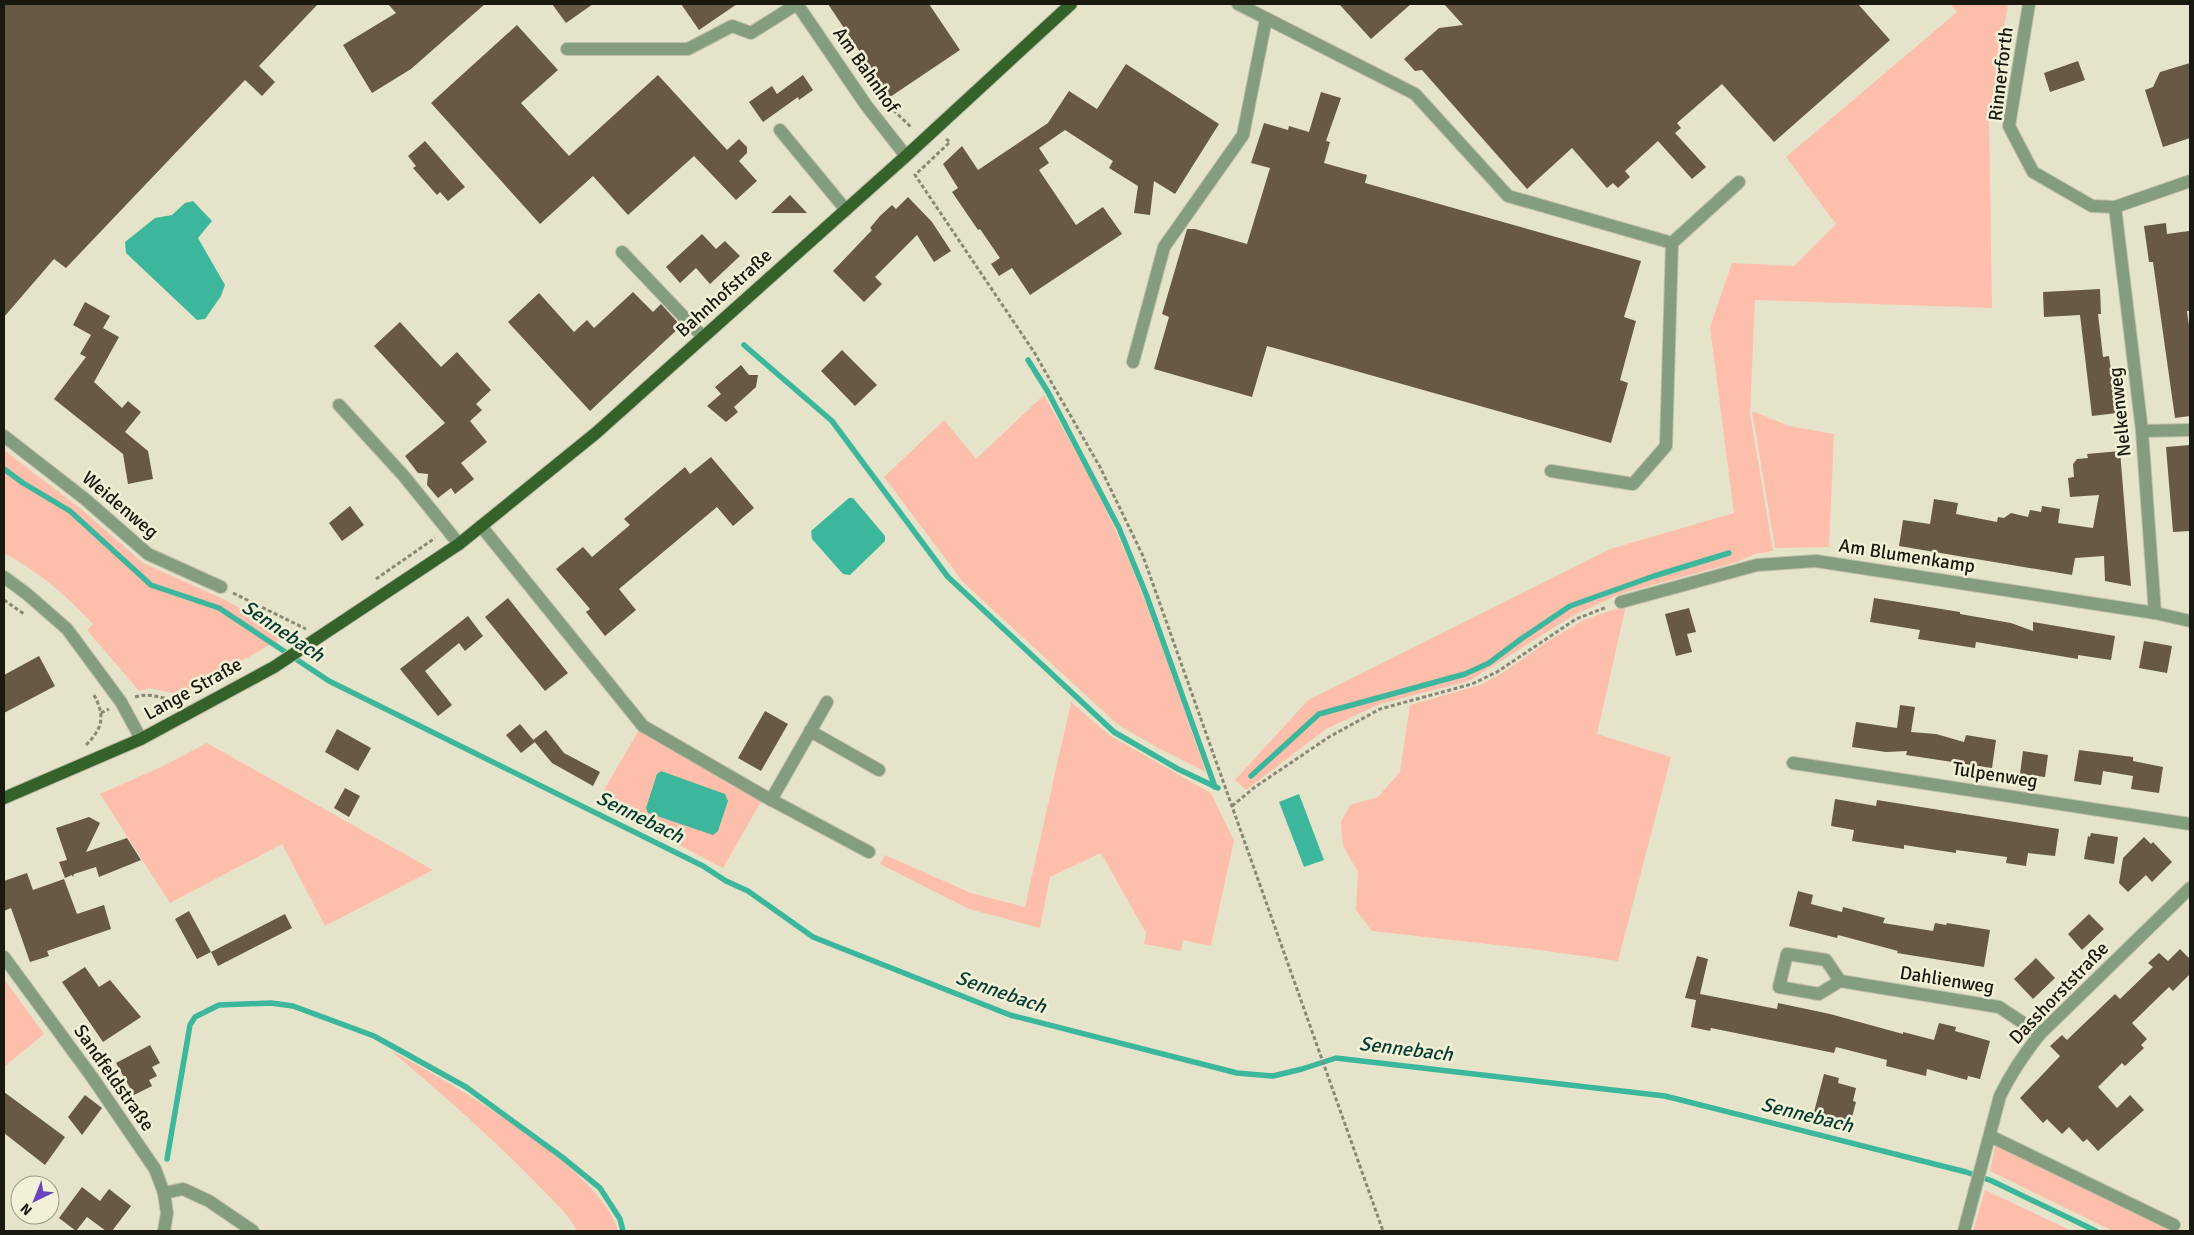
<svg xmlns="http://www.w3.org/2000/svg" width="2194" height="1235" viewBox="0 0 2194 1235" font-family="Signika,sans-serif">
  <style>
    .green { fill: #febeac }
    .water { fill: #3cb79b }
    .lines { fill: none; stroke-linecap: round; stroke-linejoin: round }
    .stream { stroke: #3cb79b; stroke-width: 5.5 }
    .building { fill: #685846 }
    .minor-casing { stroke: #c0bfa9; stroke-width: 14 }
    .major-casing { stroke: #c0bfa9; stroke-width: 14 }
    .path { stroke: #898876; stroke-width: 3; stroke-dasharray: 4 2.5; stroke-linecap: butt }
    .minor { stroke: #849d7f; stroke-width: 12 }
    .major { stroke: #35622b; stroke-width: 12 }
    .labels { text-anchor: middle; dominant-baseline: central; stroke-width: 5; stroke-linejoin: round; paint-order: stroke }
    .street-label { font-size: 19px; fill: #1a1910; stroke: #f2f1d7 }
    .water-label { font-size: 20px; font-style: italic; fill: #043c31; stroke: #f2f1d7 }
  </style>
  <rect width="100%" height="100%" fill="#e5e4ca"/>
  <!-- green -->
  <g class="green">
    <path d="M1950 4H2008L1989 116 1992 308 1755 300 1750 414 1773 551 1755 554 1737 562 1620 594 1574 615 1469 681 1380 704 1326 729 1246 790 1235 780 1308 700 1610 549 1734 513 1710 327 1732 263 1794 266 1836 224 1786 157 1957 12Z"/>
    <path d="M1044 395C1069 439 1094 483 1115 529 1151 608 1177 691 1206 772L1158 748 1117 724 963 582 884 477 944 420 976 459Z"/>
    <path d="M1752 411 1789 426 1834 434 1829 547 1775 548Z"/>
    <path d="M4 450 81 509 143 563 221 598 289 634 181 695 149 688 139 691 87 630 93 624C67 596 38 571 4 553Z"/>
    <path d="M1626 605 1597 734 1671 757 1618 961 1532 949 1372 931 1356 910 1358 872 1343 846 1341 822 1350 805 1378 797 1400 772 1410 705 1480 685 1504 672 1554 637 1584 620Z"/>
    <path d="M1071 702 1109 735 1211 793 1234 841 1211 946 1183 940 1181 951 1144 944 1146 933 1101 853 1050 877 1040 928 969 909 880 864 885 855 971 893 1025 907Z"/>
    <path d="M639 730 762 800 723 868 597 802Z"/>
    <path d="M207 743 433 870 325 926 282 844 170 903 100 794 161 767Z"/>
    <path d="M4 979 44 1034 4 1067Z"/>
    <path d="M390 1050C447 1081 602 1168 618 1231H577C567 1212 550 1198 535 1182 489 1135 440 1092 390 1050Z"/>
    <path d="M1996 1143 2170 1231H2113L1990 1171Z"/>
    <path d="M1985 1190 2072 1231H1973Z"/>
  </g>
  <!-- water -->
  <g class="water">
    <path d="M193 201 212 221 198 238 225 285 221 296 205 319 197 320 126 253 125 242 155 218 172 215 185 203Z"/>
    <path d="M849 498H853L885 536V541L850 575 843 574 812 539 811 531Z"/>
    <path d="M661 771 725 794 728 801 718 831 713 835 648 813 646 808 657 774Z"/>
    <path d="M1299 794 1324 860 1304 867 1279 802Z"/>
  </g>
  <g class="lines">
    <!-- stream -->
    <g class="stream">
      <path d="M744 345 832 421 948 577 1114 732 1178 769 1218 788"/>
      <path d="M1028 360 1048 392 1119 528 1146 594 1215 787"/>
      <path d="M4 469 23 483 70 511 151 585 219 608 329 681 703 866 726 881 748 891 813 937 1010 1015 1237 1073 1273 1076 1302 1069 1336 1058 1665 1096 1966 1172 1992 1181 2096 1231"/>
      <path d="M1251 776 1319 714 1465 674 1489 663 1521 639 1570 606 1654 576 1729 553"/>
      <path d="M167 1159 190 1025 195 1017 219 1005 271 1003 293 1006 374 1036 466 1087 562 1157 600 1188 620 1219 623 1231"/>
    </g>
  </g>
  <!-- building -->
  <g class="building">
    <path d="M4 4H318L259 66 275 82 262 96 245 80 66 268 54 259 4 317Z"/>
    <path d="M388 4H485L411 69 372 93 343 45 396 13Z"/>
    <path d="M552 4H593L566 23Z"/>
    <path d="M681 4H737L699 30Z"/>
    <path d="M828 4H929L960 50 890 97Z"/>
    <path d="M1339 4H1411L1371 39Z"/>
    <path d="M1444 4H1858L1890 40 1774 142 1722 84 1677 123 1681 128 1675 133 1706 167 1692 179 1658 141 1625 171 1630 177 1618 188 1613 183 1607 188 1572 148 1527 189 1422 70 1415 71 1404 59 1439 28 1463 25Z"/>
    <path d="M517 25 558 70 521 103 569 156 658 75 727 150 739 139 747 147V153L739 161 757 181 736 200 694 156 628 215 593 176 540 224 431 103Z"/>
    <path d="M2078 61 2085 80 2050 92 2044 73Z"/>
    <path d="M2190 63V138L2163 147 2145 90 2153 87 2160 72Z"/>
    <path d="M1126 64 1219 124 1175 194 1154 181 1150 215 1134 213 1138 186 1109 168 1113 161 1065 130 1039 148 1049 163 1039 170 1076 225 1103 207 1122 234 1030 295 1012 268 999 276 991 264 1000 258 980 229 978 230 952 192 958 188 943 164 962 146 978 170 1048 123 1069 91 1097 109Z"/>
    <path d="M803 75 813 90 799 100 798 97 763 122 749 102 772 86 777 94Z"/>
    <path d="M1321 92 1341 98 1326 141 1330 142 1324 163 1367 175 1365 183 1641 261 1624 317 1636 321 1620 380 1628 383 1611 443 1267 346 1252 397 1154 369 1169 317 1162 314 1187 229H1195L1247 244 1270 168 1251 163 1264 123 1288 130 1289 126 1309 132Z"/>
    <path d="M425 141 465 187 448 201 440 192 437 195 413 168 416 166 408 156Z"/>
    <path d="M790 195 807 213H771Z"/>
    <path d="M908 197 932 222 951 251 934 262 917 235 875 277 882 284 864 302 833 271 872 230 870 228 880 216 892 205 896 209Z"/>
    <path d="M2166 223 2167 234 2189 231 2190 240V311H2187L2190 333V416L2175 418 2153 262H2149L2144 226Z"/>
    <path d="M702 234 716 249 725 241 740 256 710 284 696 268 680 283 666 267Z"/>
    <path d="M2100 289 2101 314H2098L2103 357 2109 356 2117 413 2092 416 2080 315 2044 317 2043 292Z"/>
    <path d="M633 292 653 312 661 304 681 326 590 411 508 322 539 293 574 332 587 320 594 328Z"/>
    <path d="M85 302 110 316 103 328 119 337 94 382 122 408 128 401 141 412 125 432 148 451 153 479 128 484 123 454 54 399 86 357 80 354 91 335 73 325Z"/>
    <path d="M400 322 441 367 457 352 491 390 476 404 482 410 470 421 487 442 461 463 474 479 455 494 451 488 438 498 427 485 428 474 418 473 405 456 445 423 374 346Z"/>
    <path d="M842 350 877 385 855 406 821 371Z"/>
    <path d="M741 365 749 375H758L756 387 734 407 738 412 726 422 707 406 721 394 715 387Z"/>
    <path d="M2190 445V531L2173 532 2166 447Z"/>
    <path d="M2120 451 2131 586 2105 581 2104 556 2075 558 2072 575 1899 546 1903 520 1930 524 1934 499 1958 503 1956 514 1997 522 1998 517 2004 518 2011 513 2028 517 2030 510 2041 512 2042 506 2060 509 2058 523 2093 528 2099 495 2070 497 2068 478 2074 477 2073 464 2077 459 2088 458 2087 454Z"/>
    <path d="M711 457 754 508 733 526 717 507 619 589 636 610 605 636 586 612 590 609 556 569 583 547 592 557 630 525 624 519 685 467 690 474Z"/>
    <path d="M350 506 364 525 342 541 329 523Z"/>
    <path d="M508 598 568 673 545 691 485 617Z"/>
    <path d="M1874 598 1960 612V614L2011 623 2033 631V622L2115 636 2111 660 2078 655V659L1976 642 1975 648 1918 639 1920 630 1870 622Z"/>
    <path d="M1689 608 1696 632 1687 634 1692 652 1676 656 1665 614Z"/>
    <path d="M468 616 483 636 465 651 459 643 425 671 452 705 438 716 400 669Z"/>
    <path d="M2144 641 2172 646 2167 673 2139 668Z"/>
    <path d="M39 656 55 686 4 713V675Z"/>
    <path d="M1900 705 1915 707 1911 732 1936 734 1964 742 1966 735 1996 740 1992 768 1906 755 1907 751 1886 752 1852 747 1856 722 1897 728Z"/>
    <path d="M765 711 788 724 761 771 738 758Z"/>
    <path d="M520 724 535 742 521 753 506 735Z"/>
    <path d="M337 729 371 748 358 771 325 752Z"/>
    <path d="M546 730 564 753 600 772 593 786 552 763 533 740Z"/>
    <path d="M2079 750 2133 757V761L2163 767 2159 793 2131 789 2133 776 2103 771 2101 785 2074 781Z"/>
    <path d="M2023 751 2048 755 2045 777 2020 774Z"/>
    <path d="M345 788 360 796 349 817 334 808Z"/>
    <path d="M1835 799 1876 806 1877 800 2059 829 2055 856 2028 853 2026 866 2006 863 2007 857 1956 850V853L1904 845V849L1852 841 1854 830 1831 826Z"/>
    <path d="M89 817 100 823 86 852 127 838 141 860 99 877 96 867 74 874 73 877 72 875 65 878 59 862 67 860 56 828Z"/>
    <path d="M2091 833 2118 837 2114 864 2084 859 2088 836 2090 837Z"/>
    <path d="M2144 837 2151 844 2153 842 2172 862 2152 882 2146 875 2128 892 2119 883 2123 858Z"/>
    <path d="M27 873 33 890 64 879 77 914 104 905 111 929 47 951 49 956 30 962 11 908 4 911V881Z"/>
    <path d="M1798 891 1813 895 1811 904 1842 912 1843 907 1885 918 1883 923 1933 931 1935 923 1946 925 1947 923 1990 930 1984 967 1897 953 1898 951 1838 935 1837 938 1789 926Z"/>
    <path d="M189 911 211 952 197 959 175 919Z"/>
    <path d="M285 914 292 928 218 966 211 952Z"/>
    <path d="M2089 914 2104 929 2082 950 2068 934Z"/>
    <path d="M2180 949 2190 959V974L2173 991 2169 987 2132 1023 2147 1039 2141 1045 2144 1048 2125 1066 2122 1063 2098 1087 2117 1108 2130 1095 2144 1110 2098 1151 2087 1139 2083 1142 2069 1127 2062 1134 2047 1119 2043 1123 2020 1098 2060 1056 2050 1046 2062 1035 2067 1040 2115 994 2120 999 2153 967 2148 963 2159 953 2168 961Z"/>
    <path d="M1697 956 1708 959 1700 994 1777 1009 1778 1003 1830 1014 1903 1034V1032L1934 1040 1939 1023 1956 1027 1955 1031 1990 1041 1980 1079 1968 1076 1967 1080 1927 1069 1926 1076 1886 1066 1887 1060 1836 1047 1834 1053 1711 1028 1710 1031 1691 1027 1696 1000 1685 998Z"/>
    <path d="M2036 958 2055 978 2033 999 2014 979Z"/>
    <path d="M85 967 99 987 110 980 141 1017 103 1042 62 982Z"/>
    <path d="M150 1045 160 1063 152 1067 157 1076 149 1080 152 1086 134 1095 116 1063Z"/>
    <path d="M1824 1074 1839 1078 1838 1083 1856 1088 1853 1101 1856 1102 1851 1121 1814 1112Z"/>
    <path d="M4 1092 65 1137 45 1165 4 1133Z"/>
    <path d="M85 1095 102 1108 82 1135 68 1117Z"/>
    <path d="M82 1187 100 1201 109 1189 131 1206 112 1231H106L87 1217 76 1231 59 1218Z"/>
  </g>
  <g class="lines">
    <defs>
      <g id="minor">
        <path d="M797 4 866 105 906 156"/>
        <path d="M1238 4 1415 94 1508 196 1672 243"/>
        <path d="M2029 4 2009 126 2033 172 2092 206 2115 207 2190 181"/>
        <path d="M567 49H688L732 26 751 33 797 4"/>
        <path d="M780 130 846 210"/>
        <path d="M2115 207 2142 431 2155 613"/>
        <path d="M622 252 703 337"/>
        <path d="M1133 362 1164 247 1243 135 1266 19"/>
        <path d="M339 405 403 475 459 544"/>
        <path d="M2142 431 2190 430"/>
        <path d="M4 436 85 499 148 554 221 587"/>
        <path d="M1551 471 1633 484 1666 446 1672 243 1739 182"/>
        <path d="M481 526 643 726 764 796 869 852"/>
        <path d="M4 577 27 594 67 629 121 702 141 739"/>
        <path d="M1621 602 1757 565 1816 561 2155 613 2190 621"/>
        <path d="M810 731 879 770"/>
        <path d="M1793 763 2190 824"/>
        <path d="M771 800 827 702"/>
        <path d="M4 957 92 1077 155 1169 164 1193 167 1213 164 1231"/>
        <path d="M1840 981 1819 994 1779 987 1787 954 1826 960 1840 981 1999 1007 2040 1034"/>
        <path d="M1990 1136 2174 1225"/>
        <path d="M164 1193 183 1189 209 1201 253 1231"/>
        <path d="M1964 1231 2000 1096C2011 1073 2024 1054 2040 1034L2190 888"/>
      </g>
      <path id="major" d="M4 798 141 739 274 667 459 544 596 433 906 156 1071 4"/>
    </defs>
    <!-- minor casing -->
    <use href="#minor" class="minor-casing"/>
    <!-- major casing -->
    <use href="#major" class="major-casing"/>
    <!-- path -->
    <g class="path">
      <path d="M884 101 912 128"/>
      <path d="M946 139 950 142 915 175 1034 352 1100 467 1143 556 1383 1231"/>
      <path d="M376 579 435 538"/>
      <path d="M233 593 306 629"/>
      <path d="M4 600 24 614"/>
      <path d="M135 697C151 692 162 699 178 701"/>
      <path d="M101 713 109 709"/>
      <path d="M86 745C104 727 105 715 93 693"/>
      <path d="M1232 806 1255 787 1329 737 1380 709 1472 684 1497 672 1576 619 1607 607"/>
    </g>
    <!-- minor -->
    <use href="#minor" class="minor"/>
    <!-- major -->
    <use href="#major" class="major"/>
  </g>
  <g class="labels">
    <!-- street labels -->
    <g class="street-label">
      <text transform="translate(866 70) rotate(55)">Am Bahnhof</text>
      <text transform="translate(2001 74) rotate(-83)">Rinnerforth</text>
      <text transform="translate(724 293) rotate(-42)">Bahnhofstraße</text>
      <text transform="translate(2120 412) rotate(-96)">Nelkenweg</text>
      <text transform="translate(120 505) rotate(40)">Weidenweg</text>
      <text transform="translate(1907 556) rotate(9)">Am Blumenkamp</text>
      <text transform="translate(193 689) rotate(-29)">Lange Straße</text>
      <text transform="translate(1995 775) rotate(9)">Tulpenweg</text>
      <text transform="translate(1947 980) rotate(9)">Dahlienweg</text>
      <text transform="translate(2059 993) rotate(-46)">Dasshorststraße</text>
      <text transform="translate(114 1078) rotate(55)">Sandfeldstraße</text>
    </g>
    <!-- water labels -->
    <g class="water-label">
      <text transform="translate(283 631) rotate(34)">Sennebach</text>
      <text transform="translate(640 817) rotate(26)">Sennebach</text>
      <text transform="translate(1001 992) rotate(19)">Sennebach</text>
      <text transform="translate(1406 1049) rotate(7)">Sennebach</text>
      <text transform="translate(1807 1115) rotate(14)">Sennebach</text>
    </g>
  </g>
  <!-- border -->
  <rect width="2194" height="1235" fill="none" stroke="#1a1910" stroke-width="10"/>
  <!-- north arrow -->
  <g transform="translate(35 1200) rotate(223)"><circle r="24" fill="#f2f1d7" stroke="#9c9b87"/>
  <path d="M0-4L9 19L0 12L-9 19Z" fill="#6945bd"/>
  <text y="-8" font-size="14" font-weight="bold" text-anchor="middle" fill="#1a1910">N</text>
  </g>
</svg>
